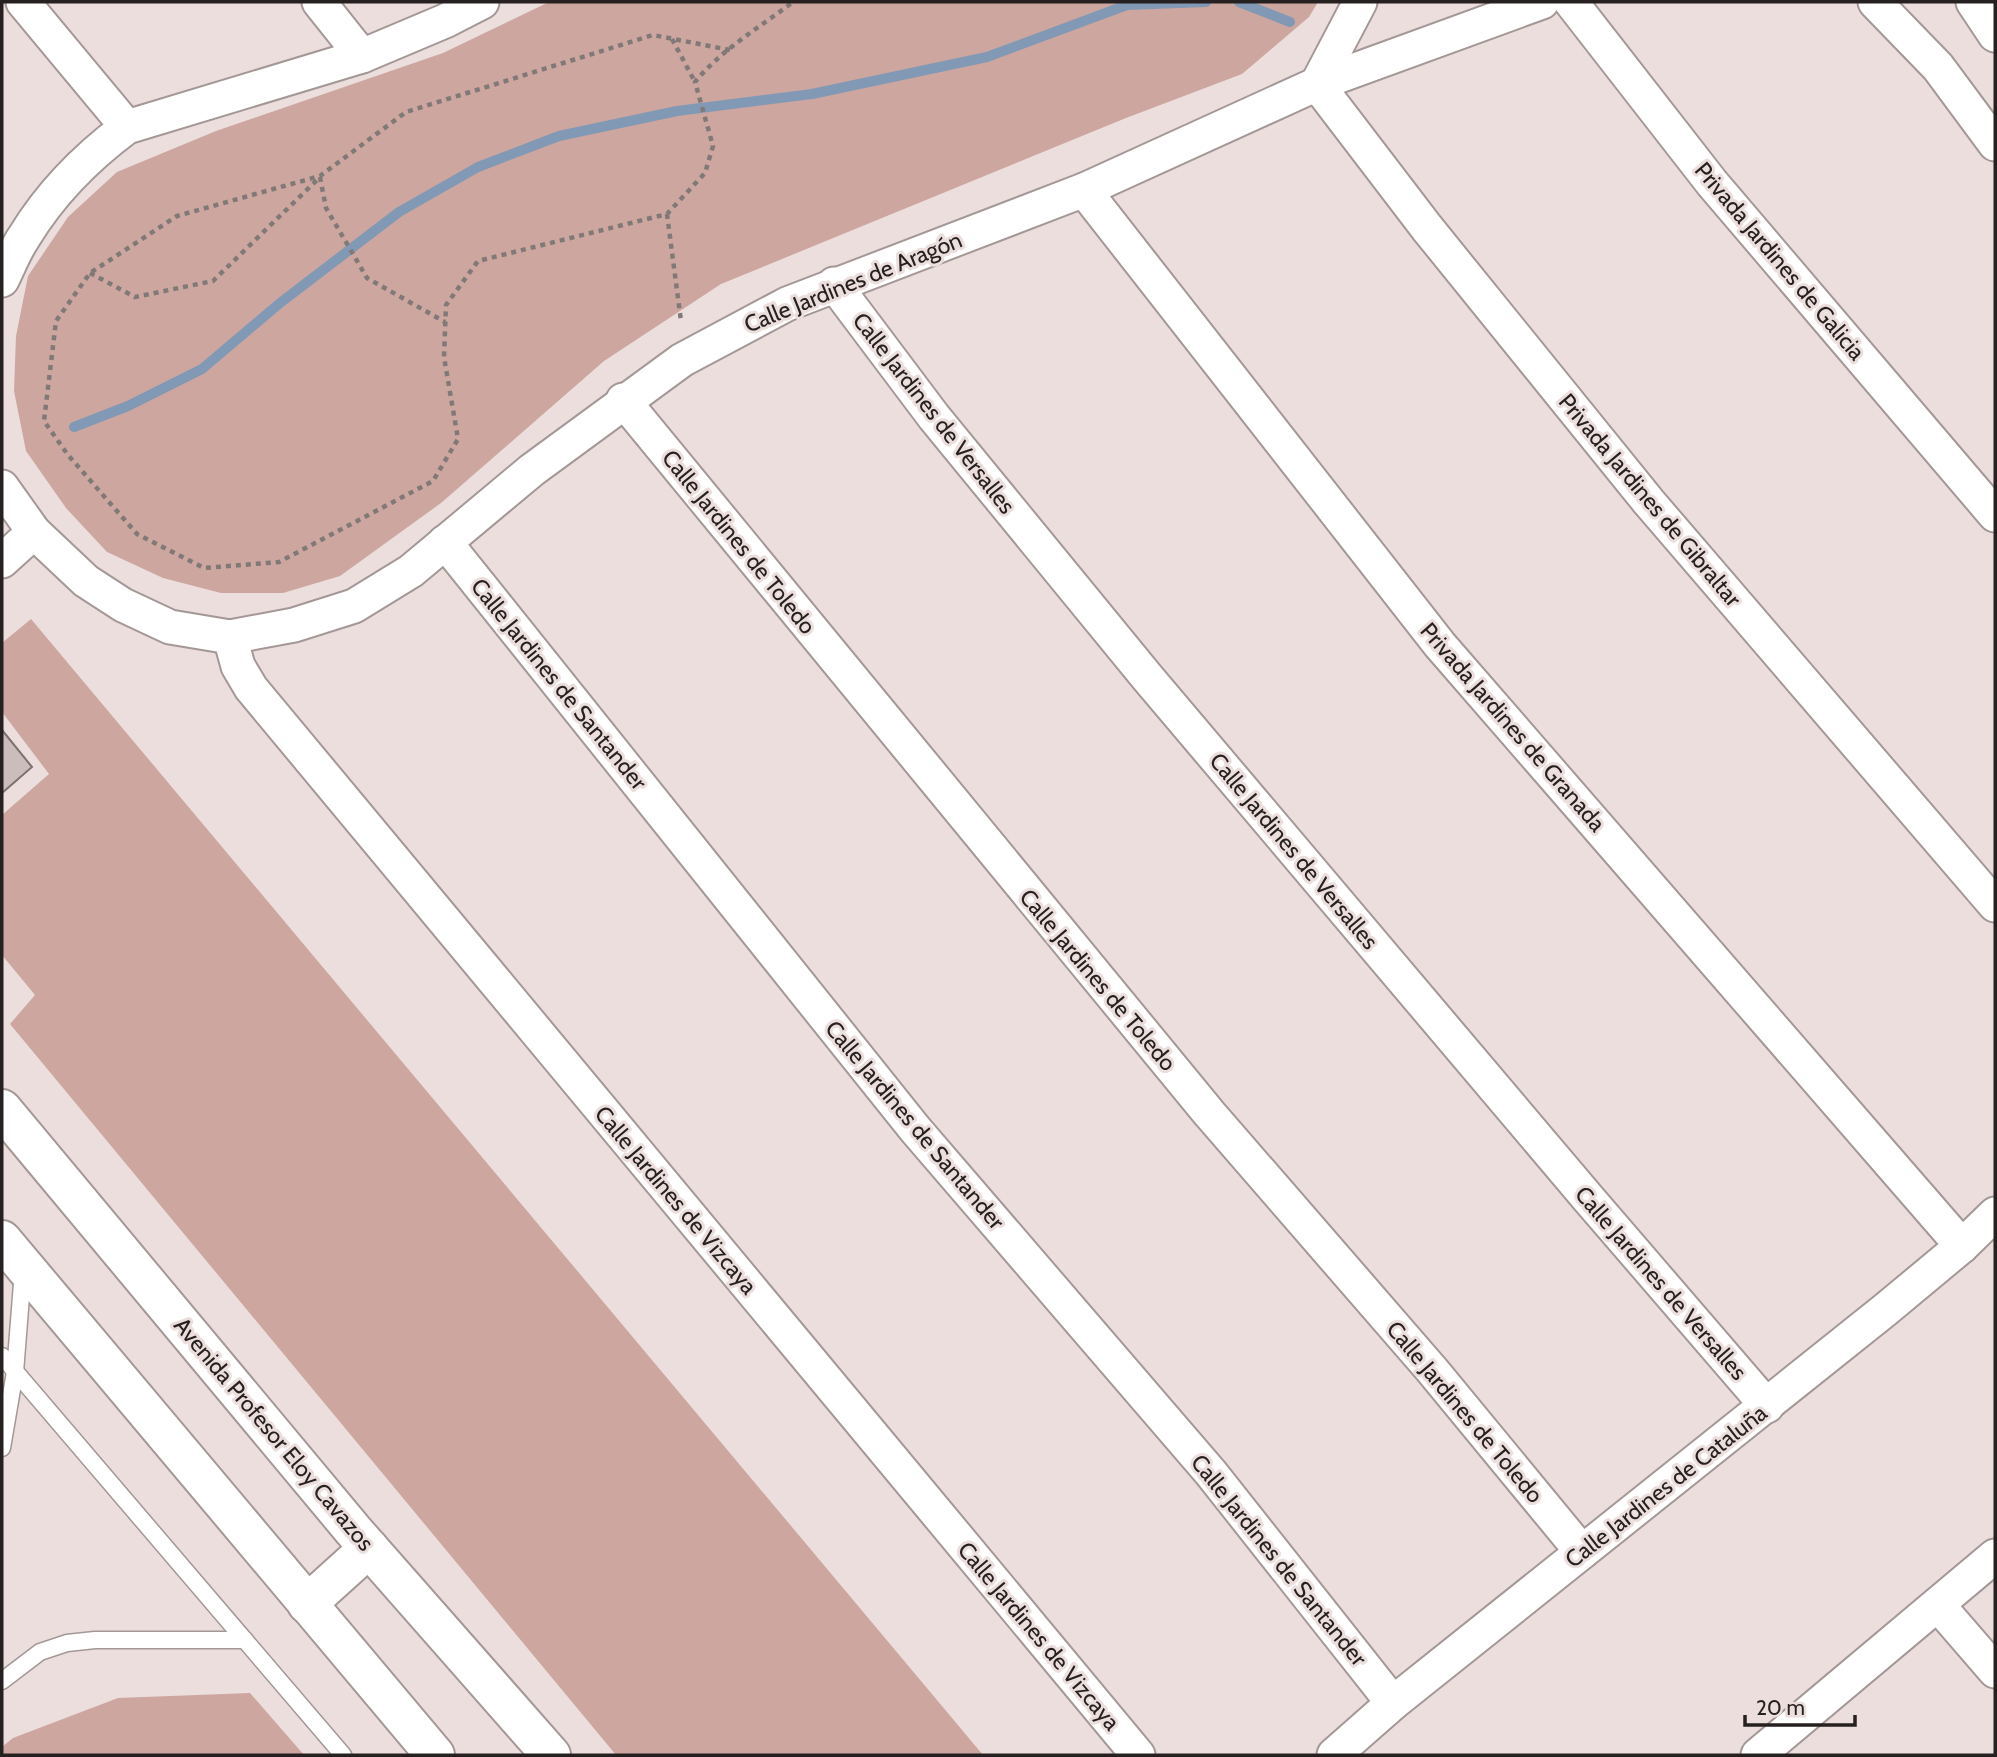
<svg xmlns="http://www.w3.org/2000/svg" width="1997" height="1757" viewBox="0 0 1997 1757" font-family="Cabin,sans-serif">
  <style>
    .green { fill: #cda69f }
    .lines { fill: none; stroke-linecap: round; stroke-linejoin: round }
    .stream { stroke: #8199b4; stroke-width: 10 }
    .building { fill: #cabdbb; stroke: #7d7270; stroke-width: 2 }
    .service-casing { stroke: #a49896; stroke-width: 19 }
    .minor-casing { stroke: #a49896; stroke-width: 37 }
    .secondary-casing { stroke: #a49896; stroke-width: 42 }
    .path { stroke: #817977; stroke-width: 4.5; stroke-dasharray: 5 5; stroke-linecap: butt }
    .service { stroke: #fff; stroke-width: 16 }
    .minor { stroke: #fff; stroke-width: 33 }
    .secondary { stroke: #fff; stroke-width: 38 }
    .labels { text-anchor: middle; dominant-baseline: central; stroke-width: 6; stroke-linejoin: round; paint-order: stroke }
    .street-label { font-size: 23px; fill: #262120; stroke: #ebdedc }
  </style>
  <rect width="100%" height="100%" fill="#ebdedc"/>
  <!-- green -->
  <g class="green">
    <path d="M549 2H1318L1309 17 1242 74 1126 118 721 284 604 361 441 503 340 576 283 593H221L163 578 107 552 66 508 26 451 14 391 16 336 28 276 68 217 117 172 216 131 443 53Z"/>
    <path d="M31 619 983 1755H616L10 1024 35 995 2 955V815L49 774 2 712V643Z"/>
    <path d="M250 1693 304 1755H2V1747L13 1738 118 1698Z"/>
  </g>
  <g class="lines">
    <!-- stream -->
    <g class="stream">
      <path d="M1239 2 1290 22"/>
      <path d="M74 427 128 406 202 369 280 303 399 212 478 167 559 136 677 111 812 94 987 57 1127 5 1206 2"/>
    </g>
  </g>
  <!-- building -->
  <path class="building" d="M2 730 32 767 2 793Z"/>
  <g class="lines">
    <defs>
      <g id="service">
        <path d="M2 1356 343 1755"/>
        <path d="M2 1448 15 1372 23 1271"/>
        <path d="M2 1681 40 1652 67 1643 95 1640H245"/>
      </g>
      <g id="minor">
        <path d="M23 2 127 127"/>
        <path d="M319 2 362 56"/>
        <path d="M1360 2 1317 84 1427 228 1648 501 1995 905"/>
        <path d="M1571 2 1712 183 1995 515"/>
        <path d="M1875 2 1938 67 1995 144"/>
        <path d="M1973 2 1995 35"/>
        <path d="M1084 190 1440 645 1962 1246"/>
        <path d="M2 280C9 266 15 250 24 237 50 194 88 156 127 127L362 56 445 21 482 2"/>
        <path d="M834 284 934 417 1147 677 1587 1197 1767 1406"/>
        <path d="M623 400 1209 1113 1432 1370 1582 1552"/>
        <path d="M2 487 34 532 86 581 123 605 170 627 230 637 294 625 354 606 411 571 532 470 682 360 787 304 1084 190 1317 84 1542 2"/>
        <path d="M445 542 915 1129 1211 1473 1393 1703"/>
        <path d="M2 561 34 532"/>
        <path d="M230 637 238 666 251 688 1138 1755"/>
        <path d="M1938 1605 1995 1671"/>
        <path d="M1334 1755 1393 1703 1885 1310 1962 1246 1995 1214"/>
        <path d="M1758 1755 1995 1556"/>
      </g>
      <g id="secondary">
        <path d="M2 1109 353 1530 551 1755"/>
        <path d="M2 1240 435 1755"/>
        <path d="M307 1604 369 1548"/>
      </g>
    </defs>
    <!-- service casing -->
    <use href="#service" class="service-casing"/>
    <!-- minor casing -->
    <use href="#minor" class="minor-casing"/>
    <!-- secondary casing -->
    <use href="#secondary" class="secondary-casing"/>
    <!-- path -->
    <g class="path">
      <path d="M672 39 695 82"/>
      <path d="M730 50 653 35 406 112 320 176 177 216 90 273 56 321 44 421 68 455 137 534 204 568 279 562 433 481 458 439 444 357 446 305 478 261 667 214 705 173 713 146 695 82C721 50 760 27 793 2"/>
      <path d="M320 177 326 208 367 278 445 322"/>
      <path d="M667 214 681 321"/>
      <path d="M90 273 135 297 213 281 319 178"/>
    </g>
    <!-- service -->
    <use href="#service" class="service"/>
    <!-- minor -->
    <use href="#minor" class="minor"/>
    <!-- secondary -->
    <use href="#secondary" class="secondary"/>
  </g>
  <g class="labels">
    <!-- street labels -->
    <g class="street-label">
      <text transform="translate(1780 261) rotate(50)">Privada Jardines de Galicia</text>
      <text transform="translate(853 282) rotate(-22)">Calle Jardines de Aragón</text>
      <text transform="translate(934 413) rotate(52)">Calle Jardines de Versalles</text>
      <text transform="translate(1650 500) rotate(50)">Privada Jardines de Gibraltar</text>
      <text transform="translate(739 542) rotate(51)">Calle Jardines de Toledo</text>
      <text transform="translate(559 684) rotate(51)">Calle Jardines de Santander</text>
      <text transform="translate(1513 727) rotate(49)">Privada Jardines de Granada</text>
      <text transform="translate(1294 851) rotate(50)">Calle Jardines de Versalles</text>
      <text transform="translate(1098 980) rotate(50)">Calle Jardines de Toledo</text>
      <text transform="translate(915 1125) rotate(50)">Calle Jardines de Santander</text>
      <text transform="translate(676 1200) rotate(50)">Calle Jardines de Vizcaya</text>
      <text transform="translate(1661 1283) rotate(49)">Calle Jardines de Versalles</text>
      <text transform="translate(1465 1412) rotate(50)">Calle Jardines de Toledo</text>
      <text transform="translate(274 1434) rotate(50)">Avenida Profesor Eloy Cavazos</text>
      <text transform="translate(1666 1486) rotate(-38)">Calle Jardines de Cataluña</text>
      <text transform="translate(1279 1560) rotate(51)">Calle Jardines de Santander</text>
      <text transform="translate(1039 1636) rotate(50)">Calle Jardines de Vizcaya</text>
    </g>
  </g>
  <!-- border -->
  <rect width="1997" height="1757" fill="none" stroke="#262120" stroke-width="7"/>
  <!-- scale -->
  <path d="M1745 1715v10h110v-10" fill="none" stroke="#262120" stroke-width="3.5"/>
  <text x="1756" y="1715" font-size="21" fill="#262120" stroke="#ebdedc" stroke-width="5" paint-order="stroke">20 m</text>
</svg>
